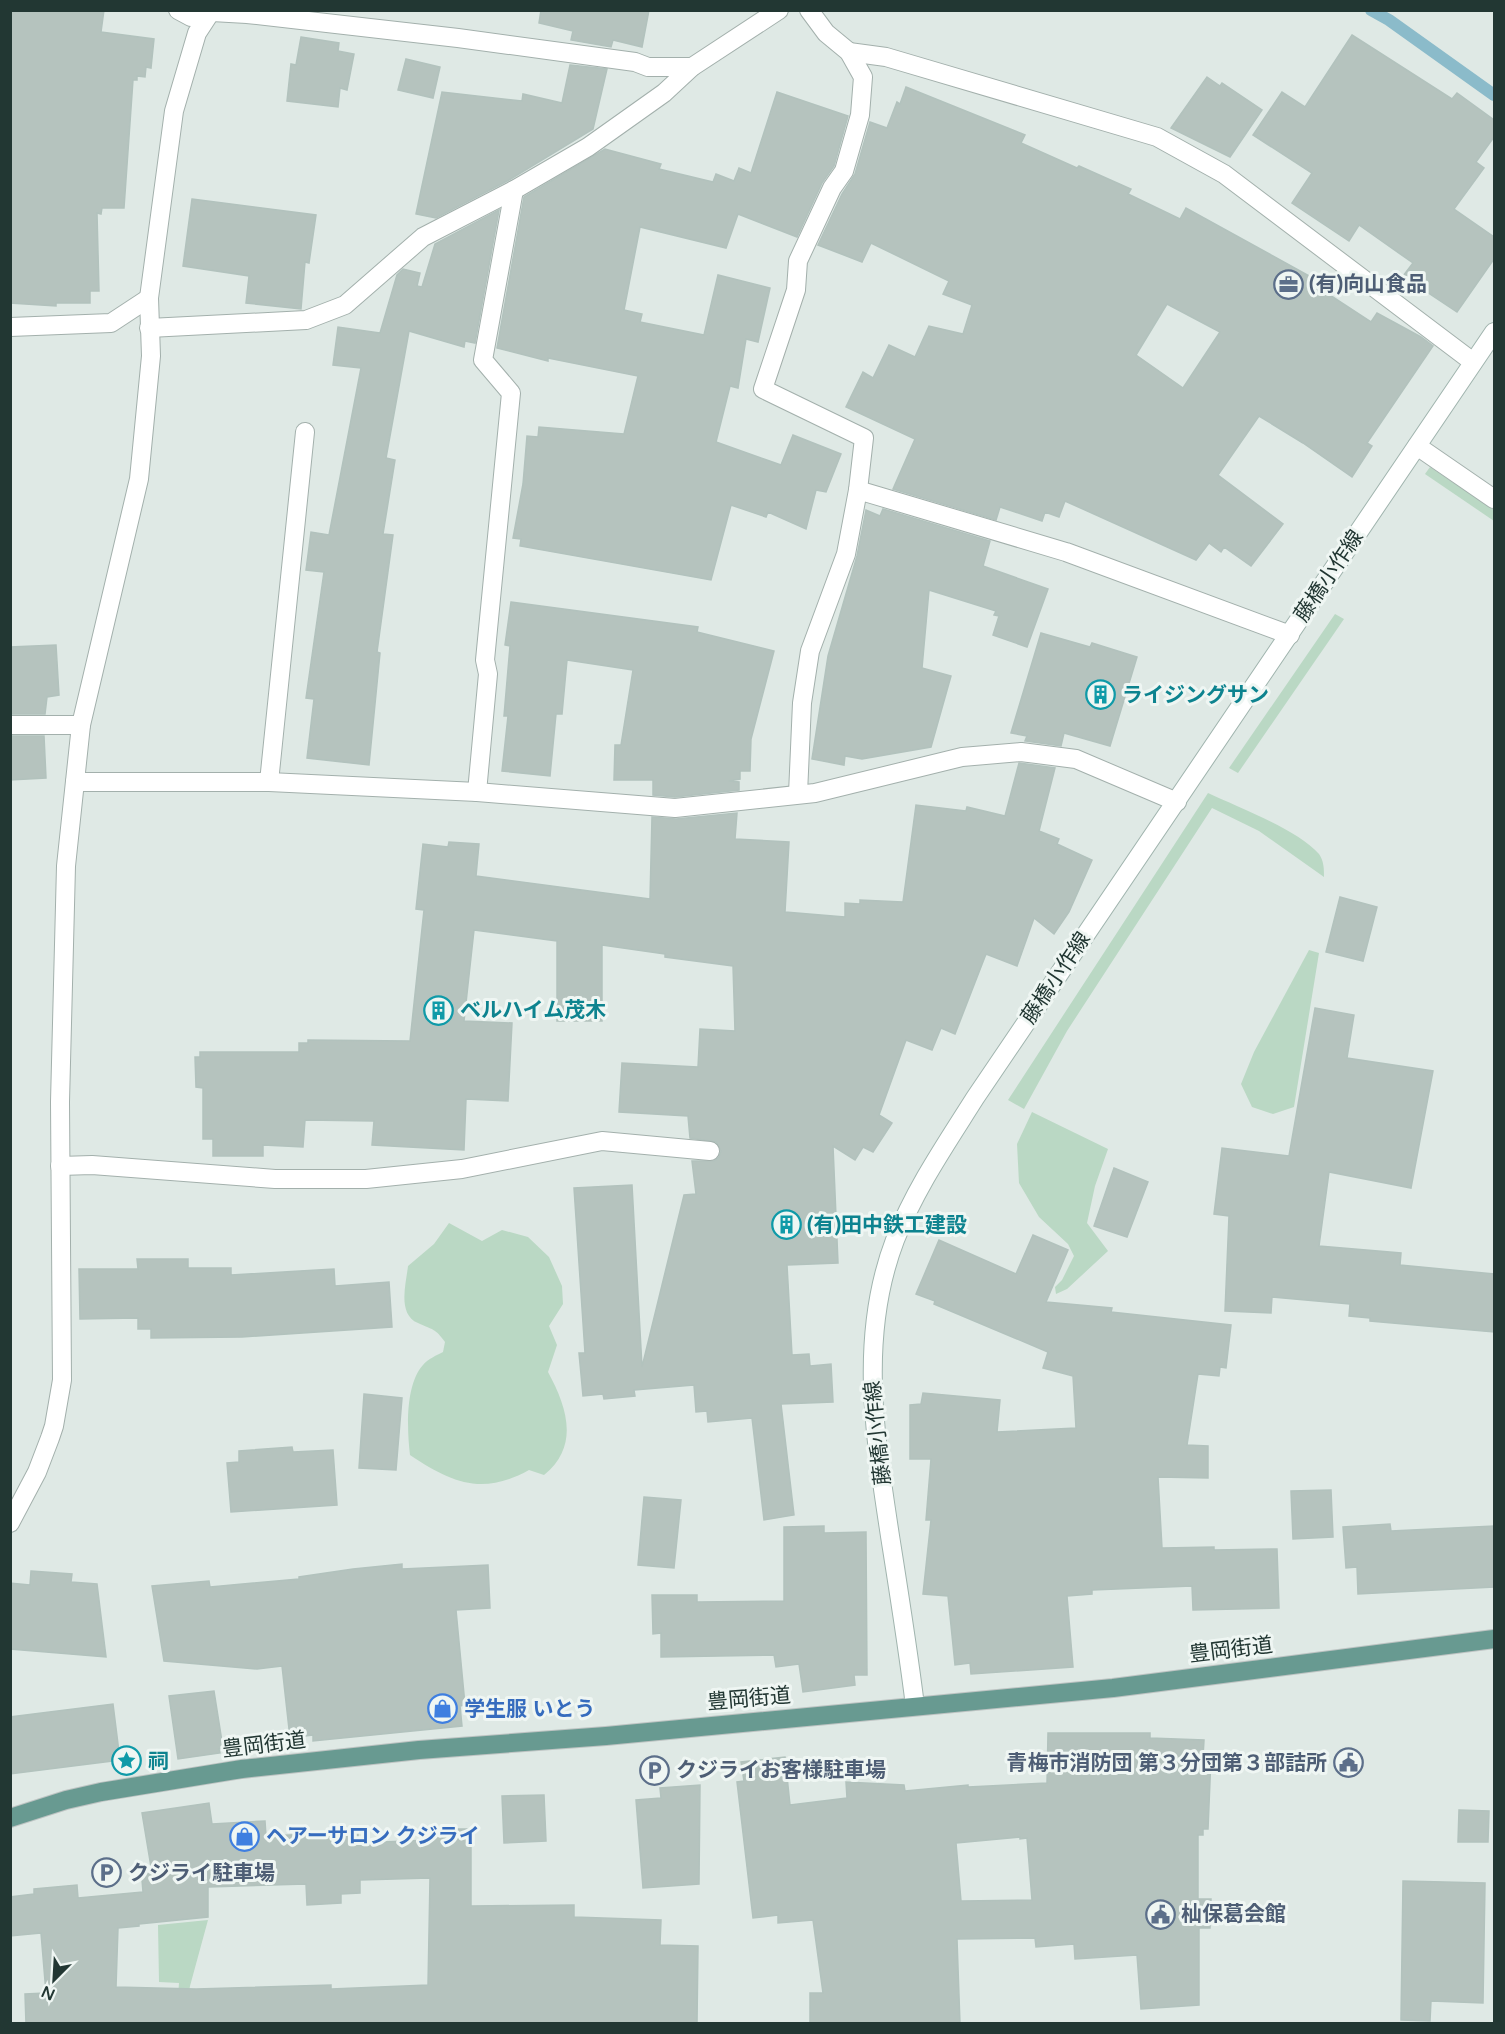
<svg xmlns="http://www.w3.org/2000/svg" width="1505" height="2034" viewBox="0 0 1505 2034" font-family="'Varela Round','Noto Sans JP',sans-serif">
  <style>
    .green { fill: #bad8c4 }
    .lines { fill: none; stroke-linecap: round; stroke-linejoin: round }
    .stream { stroke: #8bbbca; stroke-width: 12 }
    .building { fill: #b5c3be; stroke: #b2c2bd; stroke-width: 1.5; fill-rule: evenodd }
    .minor-casing { stroke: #a3b0ac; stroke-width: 20 }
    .secondary-casing { stroke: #a0b4ae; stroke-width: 20 }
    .primary-casing { stroke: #bdc3c2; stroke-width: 20 }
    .minor { stroke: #fff; stroke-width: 18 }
    .secondary { stroke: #fff; stroke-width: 18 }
    .primary { stroke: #689a91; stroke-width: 18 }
    .labels { text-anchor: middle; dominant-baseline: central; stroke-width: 6; stroke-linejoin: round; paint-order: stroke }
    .service-label { font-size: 21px; font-weight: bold; fill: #4e5e75; stroke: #eff6f3; text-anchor: start }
    .street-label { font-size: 21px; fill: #223733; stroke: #eff6f3 }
    .culture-label { font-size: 21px; font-weight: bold; fill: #0d838f; stroke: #eff6f3; text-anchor: start }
    .shop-label { font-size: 21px; font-weight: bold; fill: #366cbe; stroke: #eff6f3; text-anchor: start }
  </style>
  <rect width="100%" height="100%" fill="#dfe9e5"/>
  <!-- green -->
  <g class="green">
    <path d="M1430 467 1494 510V521L1425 474Z"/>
    <path d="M1335 614 1344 619 1238 773 1229 768Z"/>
    <path d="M1208 793C1238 807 1298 830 1319 854 1324 861 1324 869 1324 877L1259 831 1212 808 1067 1031 1024 1109 1008 1100Z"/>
    <path d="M1309 950 1319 953 1294 1107 1273 1114 1252 1107 1241 1084 1254 1052Z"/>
    <path d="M1032 1112 1108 1149 1095 1186 1087 1223 1108 1251 1067 1289 1056 1294 1055 1287 1062 1280 1074 1256 1068 1244 1039 1217 1019 1183 1017 1144Z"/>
    <path d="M449 1223 482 1241 502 1230 528 1237 549 1257 562 1286 563 1304 549 1326 557 1345 548 1372C567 1407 580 1446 544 1475L529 1470C482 1496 452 1483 410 1455 407 1430 405 1385 423 1365 428 1359 437 1355 443 1352L445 1342C435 1328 433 1330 418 1323 397 1314 406 1284 408 1266L434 1244Z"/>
    <path d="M208 1920 190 1986 183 2023H176L179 1983 159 1982 158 1925Z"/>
  </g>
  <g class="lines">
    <!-- stream -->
    <path class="stream" d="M1371 10 1389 20 1494 95"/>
  </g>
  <!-- building -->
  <g class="building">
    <path d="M10 10H104L101 32 154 39 151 68 146 67 145 77 137 76V80H133L124 208H102L101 214 97 213 99 291H90V303H56V306L10 303Z"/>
    <path d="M541 10H649L642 47 613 40 611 47 571 40 573 31 539 23Z"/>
    <path d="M1352 35 1452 99 1457 93 1494 120V137L1476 162 1484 168 1454 209 1494 237V259L1457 312 1403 276 1413 263 1359 225 1349 241 1292 203 1312 173 1253 135 1282 92 1305 107Z"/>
    <path d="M301 37 339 43 338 51 354 54 347 90 340 88 338 107 287 101 291 64 296 65Z"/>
    <path d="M406 59 440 67 433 98 398 90Z"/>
    <path d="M570 65 607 69 593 129 509 180 436 218 416 214 442 92 522 101 523 94 562 103Z"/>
    <path d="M1207 77 1220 86 1222 83 1262 110 1230 157 1171 128Z"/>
    <path d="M906 87 1025 135 1021 143 1077 168 1079 166 1131 189 1128 194 1180 219 1186 208 1322 283 1319 288 1371 322 1377 313 1421 337 1433 346 1367 443 1372 446 1352 477 1303 443 1259 416 1218 475 1283 524 1251 566 1224 547 1221 552 1209 543 1196 560 1065 501 1059 517 1045 512 1042 521 1000 507 996 520 893 489 915 439 846 407 863 372 873 378 889 345 915 357 929 326 963 334 972 305 943 294 949 281 871 243 862 262 818 245 842 194 855 174 870 122 887 128 897 102 900 104ZM1167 304 1220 332 1183 388 1136 355Z"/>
    <path d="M777 92 848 116 834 166 822 183 797 237 738 214 726 248 640 227 624 310 642 314 640 322 704 335 718 275 770 288 758 342 746 339 738 388 730 386 716 442 781 465 793 435 841 454 826 492 816 490 806 529 768 512 766 517 731 505 711 580 520 546 521 539 513 538 523 484 527 436 538 437 539 427 624 434 638 376 548 358V361L497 348 524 197 605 149 661 164 659 169 713 182 716 174 734 181 739 168 751 173Z"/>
    <path d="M192 199 316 215 309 263 305 262 301 309 246 303 249 276 183 266Z"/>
    <path d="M499 210 475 343 465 341 464 347 409 331 386 458 395 460 383 534 393 535 377 652 380 653 369 765 307 758 314 699 306 698 324 572 306 570 311 532 329 535 361 368 333 365 338 327 380 333 397 275 403 269 420 273 417 286 422 287 435 244Z"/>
    <path d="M883 509 990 541 983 566 1048 589 1027 647 993 635 999 616 994 615 996 611 929 590 922 668 951 676 931 747 862 759 845 756 844 765 812 759 828 656 857 556 866 510 880 516Z"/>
    <path d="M511 602 698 627 697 632 774 651 751 739 750 771H740V779L729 781 739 782V790L675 797 653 795V780H614L615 745H621L633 670 567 660 562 714H556L550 776 502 771 508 716H504L510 646 505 645Z"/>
    <path d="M1041 633 1090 647 1092 643 1137 657 1110 746 1064 733 1061 746 1025 741 1027 736 1011 733Z"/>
    <path d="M56 645 59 695 47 697 45 714H10V647Z"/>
    <path d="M10 736H44L46 778 10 780Z"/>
    <path d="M1019 763 1055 768 1039 831 1059 839 1057 844 1092 860 1069 912 1054 934 1034 918 1017 966 986 954 955 1034 941 1028 932 1050 906 1040 879 1115 892 1123 873 1152 863 1147 855 1160 833 1146 838 1263 787 1265 792 1355 809 1354 810 1366 831 1364 833 1402 781 1404 794 1515 764 1520 752 1418 708 1422 707 1411 696 1412 694 1385 634 1390 635 1396 604 1399 603 1394 583 1396 579 1353H585L574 1188 632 1185 642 1367 684 1195 696 1194 692 1161H714L719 1157 721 1151 716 1142 690 1138 688 1116 619 1112 622 1063 698 1067 700 1029 735 1031 733 966 665 957V954L602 945V1021H557V941L474 930 464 1021 512 1023 508 1101 466 1099 464 1150 372 1145 374 1121 305 1120 303 1147 263 1145V1156H213V1139H203V1088L196 1087 195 1057H200V1052H299V1043H308V1040L410 1041 424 910 416 909 423 844 448 847 449 842 479 844 476 876 650 899 652 817 676 819 737 813 735 839 789 842 785 912 845 917V903L860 904V900L903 902 916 805 966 811 967 807 1005 816Z"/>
    <path d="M1340 897 1377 907 1363 961 1326 952Z"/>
    <path d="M1315 1008 1354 1015 1347 1058 1433 1071 1411 1188 1329 1172 1319 1246 1401 1253 1400 1265 1494 1274V1332L1370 1321V1318L1349 1316 1350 1304 1272 1297 1271 1313 1225 1311 1229 1216 1214 1214 1222 1148 1289 1156Z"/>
    <path d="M1114 1168 1148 1182 1127 1237 1094 1226Z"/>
    <path d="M1033 1235 1068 1250 1046 1302 1112 1308 1111 1312 1231 1325 1226 1368 1220 1367 1219 1376 1198 1374 1187 1445 1208 1446V1478L1158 1477 1162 1548 1214 1547V1550L1277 1549 1279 1608 1193 1610 1192 1586 1092 1590V1594L1067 1596 1073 1667 971 1674 970 1663 955 1665 948 1596 923 1594 931 1520H926L931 1459H910V1405L921 1404 923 1393 1000 1400 997 1432 1076 1428 1073 1376 1043 1368 1048 1352 934 1304 935 1301 916 1294 939 1240 1016 1274Z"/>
    <path d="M137 1259H188V1268H231V1275L334 1269 335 1286 389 1282 392 1327 242 1337 151 1338V1329H138V1318L80 1319 79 1269H138Z"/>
    <path d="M364 1394 402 1398 396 1470 359 1468Z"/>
    <path d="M292 1447 293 1452 333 1450 337 1505 231 1512 227 1463 239 1462V1451Z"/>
    <path d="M1331 1490 1333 1537 1293 1539 1291 1491Z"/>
    <path d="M644 1497 681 1500 674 1568 638 1565Z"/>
    <path d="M1390 1524 1391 1531 1494 1526V1587L1358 1594 1357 1567 1346 1568 1343 1527Z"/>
    <path d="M824 1526V1533L866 1532 867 1675H854L855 1685 803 1692 799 1664 776 1667 774 1655 661 1657V1633L653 1634 652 1595H697V1602L784 1601V1527Z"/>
    <path d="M402 1564V1569L488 1565 490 1608 456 1610 465 1705 460 1706 462 1726 313 1741V1735L290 1738 282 1666 257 1669 164 1661 152 1586 209 1581 210 1587 299 1579V1577L353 1569Z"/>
    <path d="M31 1571 72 1574 71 1582 97 1584 106 1657 10 1649V1583L30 1585Z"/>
    <path d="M214 1691 223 1748 219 1749 220 1753 178 1759 169 1696Z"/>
    <path d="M113 1704 120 1760 10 1774V1717Z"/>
    <path d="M1048 1733H1150V1738L1204 1740 1203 1757H1211L1208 1829H1203V1835H1198V1899H1211L1210 1928H1199V2005L1141 2009 1137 1955 1075 1959 1074 1944 1036 1947 1035 1938 957 1939 960 2024H810V1993H823L813 1920 778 1923V1915L753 1918 737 1782 744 1781 741 1762 785 1757 790 1805 847 1798 846 1782 904 1785 905 1791 968 1785V1787L1047 1783ZM1020 1837V1839L1027 1838 1032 1900 961 1901 956 1843Z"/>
    <path d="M700 1785 699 1884 643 1888 636 1800 661 1798 660 1788Z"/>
    <path d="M544 1795 546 1841 504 1843 502 1796Z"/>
    <path d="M209 1803 212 1824 265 1821 266 1836 358 1832V1843L430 1840V1829H471V1906L574 1905V1917L661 1920 660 1945 698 1946 697 2024H26L25 1994 46 1993 41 1933 10 1936V1897L34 1894V1889L77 1885 78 1898 143 1892 141 1868 151 1867 142 1813ZM430 1878 428 1985 331 1989V1985L196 1989 116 1987 118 1928 139 1926V1924L208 1917V1887L306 1884 307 1905 341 1903V1894L360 1893V1880Z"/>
    <path d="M1459 1810 1489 1811 1488 1842H1458Z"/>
    <path d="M1403 1881 1485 1883 1483 2003 1431 2001 1430 2021 1401 2020Z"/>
  </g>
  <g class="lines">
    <defs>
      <g id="minor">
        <path d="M178 10 191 17 212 12 247 14 458 38 635 62 648 67H692"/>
        <path d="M849 52 886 57 1157 137 1224 174 1473 362"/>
        <path d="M10 327 111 323 149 298"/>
        <path d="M149 328 306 320 345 305 423 237 514 190 588 147 664 93 692 67 779 10"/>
        <path d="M1417 446 1494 499"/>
        <path d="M858 490 1066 552 1290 635"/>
        <path d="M10 725H81"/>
        <path d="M75 782H269L477 792 675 808 815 793 962 757 1021 752 1076 759 1177 802"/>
        <path d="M269 782 305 432"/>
        <path d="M477 792 488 674 485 660 511 393 483 360 514 190"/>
        <path d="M798 794 802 703 810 651 846 554 858 490 864 438 763 389 796 290 798 261 832 188 844 171 860 115 863 77 849 52 826 33 809 10"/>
        <path d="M60 1166 92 1165 275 1179H366L462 1169 602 1141 710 1151"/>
        <path d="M10 1523 37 1472 50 1438 54 1426 62 1380 60 1102 66 866 81 725 139 479 151 356 149 298 174 111 197 33 212 10"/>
      </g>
      <path id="secondary" d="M915 1706C908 1649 899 1593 890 1536 875 1437 858 1337 895 1240 915 1189 946 1144 975 1098L1494 332"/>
      <path id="primary" d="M10 1818 66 1800 101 1792 242 1769 419 1750 606 1736 1113 1688 1494 1639"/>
    </defs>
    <!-- minor casing -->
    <use href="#minor" class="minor-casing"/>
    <!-- secondary casing -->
    <use href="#secondary" class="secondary-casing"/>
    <!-- primary casing -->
    <use href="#primary" class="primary-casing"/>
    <!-- minor -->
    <use href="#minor" class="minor"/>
    <!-- secondary -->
    <use href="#secondary" class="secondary"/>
    <!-- primary -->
    <use href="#primary" class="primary"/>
  </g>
  <!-- icons -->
  <defs>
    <symbol id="office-ring" viewBox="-11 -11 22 22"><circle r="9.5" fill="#eff6f3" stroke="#5c6f8a" stroke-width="1.5"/><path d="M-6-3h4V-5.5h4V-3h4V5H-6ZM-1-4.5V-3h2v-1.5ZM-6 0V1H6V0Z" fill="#5c6f8a"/></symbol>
    <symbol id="building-ring" viewBox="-11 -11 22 22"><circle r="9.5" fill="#eff6f3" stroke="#0f9aa8" stroke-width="1.5"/><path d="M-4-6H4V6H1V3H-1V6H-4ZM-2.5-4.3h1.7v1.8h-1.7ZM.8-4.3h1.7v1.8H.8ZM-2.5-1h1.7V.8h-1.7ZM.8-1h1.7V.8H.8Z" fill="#0f9aa8"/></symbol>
    <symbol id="shop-ring" viewBox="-11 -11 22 22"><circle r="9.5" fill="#eff6f3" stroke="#3f7fe0" stroke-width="1.5"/><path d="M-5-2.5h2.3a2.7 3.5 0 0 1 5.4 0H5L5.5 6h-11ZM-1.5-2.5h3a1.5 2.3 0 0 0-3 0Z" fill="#3f7fe0"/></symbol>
    <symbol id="sight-ring" viewBox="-11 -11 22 22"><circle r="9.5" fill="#eff6f3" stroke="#0f9aa8" stroke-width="1.5"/><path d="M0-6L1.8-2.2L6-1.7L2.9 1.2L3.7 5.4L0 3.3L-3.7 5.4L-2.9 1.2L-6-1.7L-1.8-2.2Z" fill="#0f9aa8"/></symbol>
    <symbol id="civic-ring" viewBox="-11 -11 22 22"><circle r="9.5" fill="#eff6f3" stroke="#5c6f8a" stroke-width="1.5"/><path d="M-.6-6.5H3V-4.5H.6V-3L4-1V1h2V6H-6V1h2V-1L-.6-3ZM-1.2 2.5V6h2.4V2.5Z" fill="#5c6f8a"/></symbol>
    <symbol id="parking-ring" viewBox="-11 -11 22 22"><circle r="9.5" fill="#eff6f3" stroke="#5c6f8a" stroke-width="1.5"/><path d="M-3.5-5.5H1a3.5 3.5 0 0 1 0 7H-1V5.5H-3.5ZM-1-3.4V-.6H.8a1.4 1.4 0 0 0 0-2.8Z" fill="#5c6f8a"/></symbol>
  </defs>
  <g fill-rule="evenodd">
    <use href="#office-ring" x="1272" y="268" width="33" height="33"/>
    <use href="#building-ring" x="1084" y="678" width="33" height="33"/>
    <use href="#building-ring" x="422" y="994" width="33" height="33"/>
    <use href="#building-ring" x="770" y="1208" width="33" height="33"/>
    <use href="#shop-ring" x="426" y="1692" width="33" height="33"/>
    <use href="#sight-ring" x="110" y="1744" width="33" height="33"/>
    <use href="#civic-ring" x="1332" y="1746" width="33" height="33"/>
    <use href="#parking-ring" x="638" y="1754" width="33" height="33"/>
    <use href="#shop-ring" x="228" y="1820" width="33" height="33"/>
    <use href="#parking-ring" x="90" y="1856" width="33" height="33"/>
    <use href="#civic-ring" x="1144" y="1898" width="33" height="33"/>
  </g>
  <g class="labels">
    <!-- service labels -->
    <g class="service-label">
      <text x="1309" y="284">(有)向山食品</text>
      <text x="1327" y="1763" text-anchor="end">青梅市消防団 第３分団第３部詰所</text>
      <text x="676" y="1770">クジライお客様駐車場</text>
      <text x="128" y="1873">クジライ駐車場</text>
      <text x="1181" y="1914">杣保葛会館</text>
    </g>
    <!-- street labels -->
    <g class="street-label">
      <text transform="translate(1329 576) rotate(-56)">藤橋小作線</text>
      <text transform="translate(1056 978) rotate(-56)">藤橋小作線</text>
      <text transform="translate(878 1433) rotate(-96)">藤橋小作線</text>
      <text transform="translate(1231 1650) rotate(-7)">豊岡街道</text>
      <text transform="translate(749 1699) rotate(-5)">豊岡街道</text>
      <text transform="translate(264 1745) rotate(-7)">豊岡街道</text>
    </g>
    <!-- culture labels -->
    <g class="culture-label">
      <text x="1122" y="695">ライジングサン</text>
      <text x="460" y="1010">ベルハイム茂木</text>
      <text x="807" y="1225">(有)田中鉄工建設</text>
      <text x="148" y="1761">祠</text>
    </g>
    <!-- shop labels -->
    <g class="shop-label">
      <text x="464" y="1709">学生服 いとう</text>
      <text x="266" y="1836">ヘアーサロン クジライ</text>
    </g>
  </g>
  <!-- border -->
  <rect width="1505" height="2034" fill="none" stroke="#223733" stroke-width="24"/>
  <!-- north arrow -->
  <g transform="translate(54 1980) rotate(204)" stroke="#eff6f3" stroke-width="4.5" paint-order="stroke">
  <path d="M0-4.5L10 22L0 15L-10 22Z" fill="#223733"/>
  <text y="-9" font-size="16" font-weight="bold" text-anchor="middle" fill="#223733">N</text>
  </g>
</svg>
